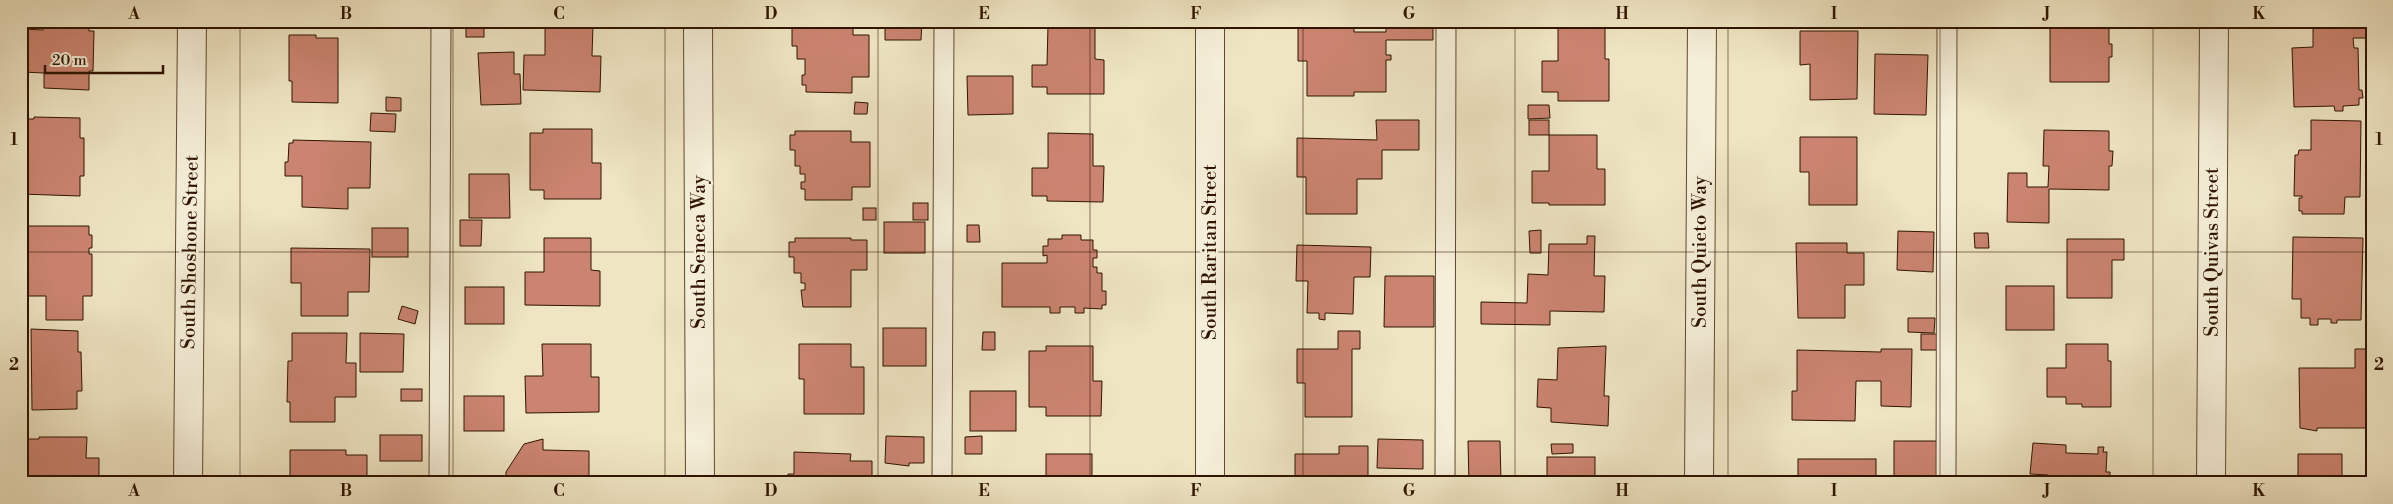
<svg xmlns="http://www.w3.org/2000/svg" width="2393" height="504" viewBox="0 0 2393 504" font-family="'Libre Bodoni',serif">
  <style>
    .building { fill: #cb8471; stroke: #301400 }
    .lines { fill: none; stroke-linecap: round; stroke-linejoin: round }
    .service-casing { stroke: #604831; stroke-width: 21 }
    .minor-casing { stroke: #604831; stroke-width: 30 }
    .service { stroke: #f5eed8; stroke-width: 19 }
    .minor { stroke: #f5eed8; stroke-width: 28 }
    .grid { fill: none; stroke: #301400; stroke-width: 1; stroke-opacity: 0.55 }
    .labels { text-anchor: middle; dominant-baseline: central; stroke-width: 4.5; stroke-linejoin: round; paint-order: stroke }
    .street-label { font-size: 19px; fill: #301400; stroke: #f5eed8 }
    .neatline { fill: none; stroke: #301400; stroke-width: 2 }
    .grid-label { font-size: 16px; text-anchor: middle; font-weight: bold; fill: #301400 }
  </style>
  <rect width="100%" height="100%" fill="#efe5c3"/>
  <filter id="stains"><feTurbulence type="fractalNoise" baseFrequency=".004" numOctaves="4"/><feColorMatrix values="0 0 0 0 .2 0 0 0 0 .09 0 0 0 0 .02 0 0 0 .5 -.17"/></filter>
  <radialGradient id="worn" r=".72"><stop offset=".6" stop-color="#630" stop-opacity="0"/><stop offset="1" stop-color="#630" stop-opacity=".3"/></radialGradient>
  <!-- building -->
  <g class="building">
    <path d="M43 21H89V31H94L93 71H89V90L44 88V73L22 72 23 29 43 30Z"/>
    <rect x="466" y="21" width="18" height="16"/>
    <path d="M885 21H922L921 40H885Z"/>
    <rect x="970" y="21" width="10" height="6"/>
    <path d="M1386 21H1433V40H1386V55H1391V60H1386V92H1354V96H1307V61H1298V27L1354 28V32H1386Z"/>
    <path d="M2313 21 2354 22V25H2370V38H2353L2354 48H2358L2359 90H2362L2363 98H2359V105L2343 106V111H2335L2334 106 2294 107 2292 48 2313 47Z"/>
    <path d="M545 23 593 24 592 56H601L600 92 523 90 524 55H545Z"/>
    <path d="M798 24 853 25V35H869V77H852V93L806 92V85H802V75H805V59H797V46H792V27H798Z"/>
    <path d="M1048 25H1095V59L1104 60V94H1047V87H1032V65H1047Z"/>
    <path d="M2050 25H2109V44H2112V57H2109V82H2050Z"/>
    <path d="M1558 27H1605V59H1609V101H1558V92H1542V61H1558Z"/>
    <path d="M1800 31H1858L1857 99 1810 100V64L1800 65Z"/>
    <path d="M289 35H316V38H338V103L292 102V81H289Z"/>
    <path d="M514 52V74H520L521 104 481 105 478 53Z"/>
    <path d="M1875 54 1928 55 1926 115 1874 114Z"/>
    <path d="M967 76H1013V114L968 115Z"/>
    <path d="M386 97 401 98V111H386Z"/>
    <path d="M855 102 868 103 867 114H854Z"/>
    <path d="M1528 105H1549L1550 118 1528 119Z"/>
    <path d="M371 113 396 114 395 132 370 131Z"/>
    <path d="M34 117 80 118V138H84V176H80V196L21 194V119H34Z"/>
    <path d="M1376 120H1419V150H1382V179H1357V214H1306V177H1297V138L1377 140Z"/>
    <rect x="1529" y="120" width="20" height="15"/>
    <path d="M2311 120 2361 121 2360 197H2345L2344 214H2302V211H2299V198H2302V196H2294L2295 155H2298L2299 150H2311Z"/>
    <path d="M543 129H592V163H601V199H544V190H530V133H543Z"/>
    <path d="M2044 130 2109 131V151H2113L2112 166H2109V190L2049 189V223L2007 222 2008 173H2027V187H2048L2049 166H2043Z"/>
    <path d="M795 131H851V142H870V187H852V200H805V189H801V182H805V174H800V166H795V150H790V135H795Z"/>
    <path d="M1048 133 1093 134V166H1104L1103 202 1047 201V196H1032V168H1048Z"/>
    <path d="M1549 135H1597V169H1605V205H1549V203H1532V171H1549Z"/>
    <path d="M1800 137H1857V205H1809V172H1800Z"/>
    <path d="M293 140 371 142 370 188H348V209L302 207V176H285V162H288L289 143H293Z"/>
    <path d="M469 174H509L510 218H469Z"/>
    <rect x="913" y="203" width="15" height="17"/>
    <rect x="863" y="208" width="13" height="12"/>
    <path d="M460 220H482L481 246H460Z"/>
    <rect x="884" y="222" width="41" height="31"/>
    <path d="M967 225H979L980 242H967Z"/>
    <path d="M21 226H89V235H92V248H89V254H92V296H83V320H46V296H21Z"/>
    <rect x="372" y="228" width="36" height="29"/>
    <path d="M1541 230V253H1530L1529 231Z"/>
    <path d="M1898 231 1934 232 1933 272 1897 270Z"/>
    <path d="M1974 233H1988L1989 248H1975Z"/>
    <path d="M1062 235H1081V240H1093V250H1097V258H1093V267H1097V273H1102V291H1106V305H1102V309L1084 308V313H1075V307H1060V313H1050V307H1002V263H1047V255L1043 256V246H1048V239H1062Z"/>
    <path d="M1587 236H1595L1594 276H1605L1604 312 1550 311V325L1481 324V302L1527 303 1528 274 1548 275 1549 244H1587Z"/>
    <path d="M2293 237 2363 238 2361 320H2337V323H2331V319H2318V325H2310V318H2301V299H2292Z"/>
    <path d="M544 238H591V270L600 271V306L525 305V272H544Z"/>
    <path d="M795 238H851V240H867V270H851V307H803L801 290H805V283H801V273H794V257H789V242H795Z"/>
    <path d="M2067 239H2124V260H2112V298H2067Z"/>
    <path d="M1796 243H1847V253H1864V285H1845V318H1798Z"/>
    <path d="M1297 245 1371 247 1370 277H1354L1353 314 1325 313V320L1319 319V313H1307L1308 281H1296Z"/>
    <path d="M291 248 370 249 369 292H348V316H301V283H291Z"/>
    <path d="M1385 276H1434V327H1384Z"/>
    <rect x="2006" y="286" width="48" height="44"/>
    <rect x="465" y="287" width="39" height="37"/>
    <path d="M402 306 418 311 415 324 398 319Z"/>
    <path d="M1908 318H1935L1934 333 1908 332Z"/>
    <rect x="883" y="328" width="43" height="38"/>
    <path d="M31 329 78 331V352H81L82 391H77V409L32 410Z"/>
    <path d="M1338 331H1360V349H1352V417H1305V383H1297V349H1338Z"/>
    <path d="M983 332H995V350H982Z"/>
    <path d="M292 333H347L346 363H356V397H335V422H290V402H287L288 361H292Z"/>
    <path d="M360 333 404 334 403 372H360Z"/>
    <rect x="1921" y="334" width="16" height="16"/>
    <path d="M542 344H591V377H599V412L526 413 525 376H543Z"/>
    <path d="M799 344H851V367H864V414H804V379H799Z"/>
    <path d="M2066 344H2108V361H2111V407H2082V404H2066V397H2047V368H2066Z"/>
    <path d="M1046 346H1093V381H1102L1101 416H1046V407H1029V351H1046Z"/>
    <path d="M1606 346 1604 396H1609L1608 426 1551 422V408L1537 407 1538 379 1557 380 1558 348Z"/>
    <path d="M1881 349H1912L1911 407 1881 406V381H1856L1855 421 1792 420V391H1797V350L1881 352Z"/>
    <path d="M2355 349H2372V428H2317V431L2300 428 2299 368H2355Z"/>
    <rect x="401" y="389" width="21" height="12"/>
    <rect x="970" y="391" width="46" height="40"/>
    <rect x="464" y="396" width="40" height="35"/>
    <rect x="380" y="435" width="42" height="26"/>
    <path d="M886 436 924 437V463H909V466L885 463Z"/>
    <path d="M982 436V454H965V437Z"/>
    <path d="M39 437H87L86 458H99V483H22V439H39Z"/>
    <path d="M543 439V450L589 451V483H506V472L524 444Z"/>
    <path d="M1378 439 1423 440V469L1377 468Z"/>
    <path d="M1468 441H1500L1501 482 1469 483Z"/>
    <rect x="1894" y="441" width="43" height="42"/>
    <path d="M2033 443 2066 445V453L2098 454V447H2104L2103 452H2107L2106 472H2110V483H2047L2048 475 2030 474Z"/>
    <path d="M1551 444H1573V453L1552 454Z"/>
    <path d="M1339 446H1368V483H1295V454H1339Z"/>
    <path d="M290 450H346V455H367V480H371V483H290Z"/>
    <path d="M794 452 851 454 850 461H872V483H788V474H794Z"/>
    <rect x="1046" y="454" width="46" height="29"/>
    <path d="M2298 454H2342V477L2361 478V483H2298Z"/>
    <rect x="1547" y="457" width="48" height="26"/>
    <rect x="1798" y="459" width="78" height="24"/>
  </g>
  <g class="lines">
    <defs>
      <g id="service">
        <path d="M439 483 441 21"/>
        <path d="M942 483 944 21"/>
        <path d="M1445 483 1446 21"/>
        <path d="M1946 483 1947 21"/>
      </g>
      <g id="minor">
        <path d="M698 21 700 483"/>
        <path d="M1210 21V483"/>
        <path d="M188 483 192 21"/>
        <path d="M1699 483 1702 21"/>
        <path d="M2211 483 2214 21"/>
      </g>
    </defs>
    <!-- service casing -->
    <use href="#service" class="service-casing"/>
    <!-- minor casing -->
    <use href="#minor" class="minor-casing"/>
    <!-- service -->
    <use href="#service" class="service"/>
    <!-- minor -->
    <use href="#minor" class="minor"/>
  </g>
  <!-- grid -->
  <path class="grid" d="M240 21V483M453 21V483M665 21V483M878 21V483M1090 21V483M1303 21V483M1515 21V483M1728 21V483M1940 21V483M2153 21V483M21 252H2372"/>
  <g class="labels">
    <!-- street labels -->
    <g class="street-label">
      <text transform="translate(190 252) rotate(-89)">South Shoshone Street</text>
      <text transform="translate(699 252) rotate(-90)">South Seneca Way</text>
      <text transform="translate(1210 252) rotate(-90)">South Raritan Street</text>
      <text transform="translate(1700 252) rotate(-90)">South Quieto Way</text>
      <text transform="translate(2212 252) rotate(-90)">South Quivas Street</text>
    </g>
  </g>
  <!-- margin -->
  <rect width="2393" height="504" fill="none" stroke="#efe5c3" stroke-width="55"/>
  <!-- scale -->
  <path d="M45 65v8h118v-8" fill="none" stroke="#301400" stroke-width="2.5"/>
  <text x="52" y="65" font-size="15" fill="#301400" stroke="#f5eed8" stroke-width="4" paint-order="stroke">20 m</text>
  <rect x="28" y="28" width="2338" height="448" class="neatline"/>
  <g class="grid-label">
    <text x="134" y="19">A</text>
    <text x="346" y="19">B</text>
    <text x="559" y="19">C</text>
    <text x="771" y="19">D</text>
    <text x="984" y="19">E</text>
    <text x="1196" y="19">F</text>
    <text x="1409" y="19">G</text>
    <text x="1622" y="19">H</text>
    <text x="1834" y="19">I</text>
    <text x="2047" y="19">J</text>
    <text x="2259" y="19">K</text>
    <text x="14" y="145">1</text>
    <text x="2379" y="145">1</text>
    <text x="14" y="370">2</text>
    <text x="2379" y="370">2</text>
    <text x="134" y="496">A</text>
    <text x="346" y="496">B</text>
    <text x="559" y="496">C</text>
    <text x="771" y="496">D</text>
    <text x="984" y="496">E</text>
    <text x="1196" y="496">F</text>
    <text x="1409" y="496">G</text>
    <text x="1622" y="496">H</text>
    <text x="1834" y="496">I</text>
    <text x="2047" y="496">J</text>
    <text x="2259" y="496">K</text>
  </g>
  <rect width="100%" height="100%" filter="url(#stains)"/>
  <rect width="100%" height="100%" fill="url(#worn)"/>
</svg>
